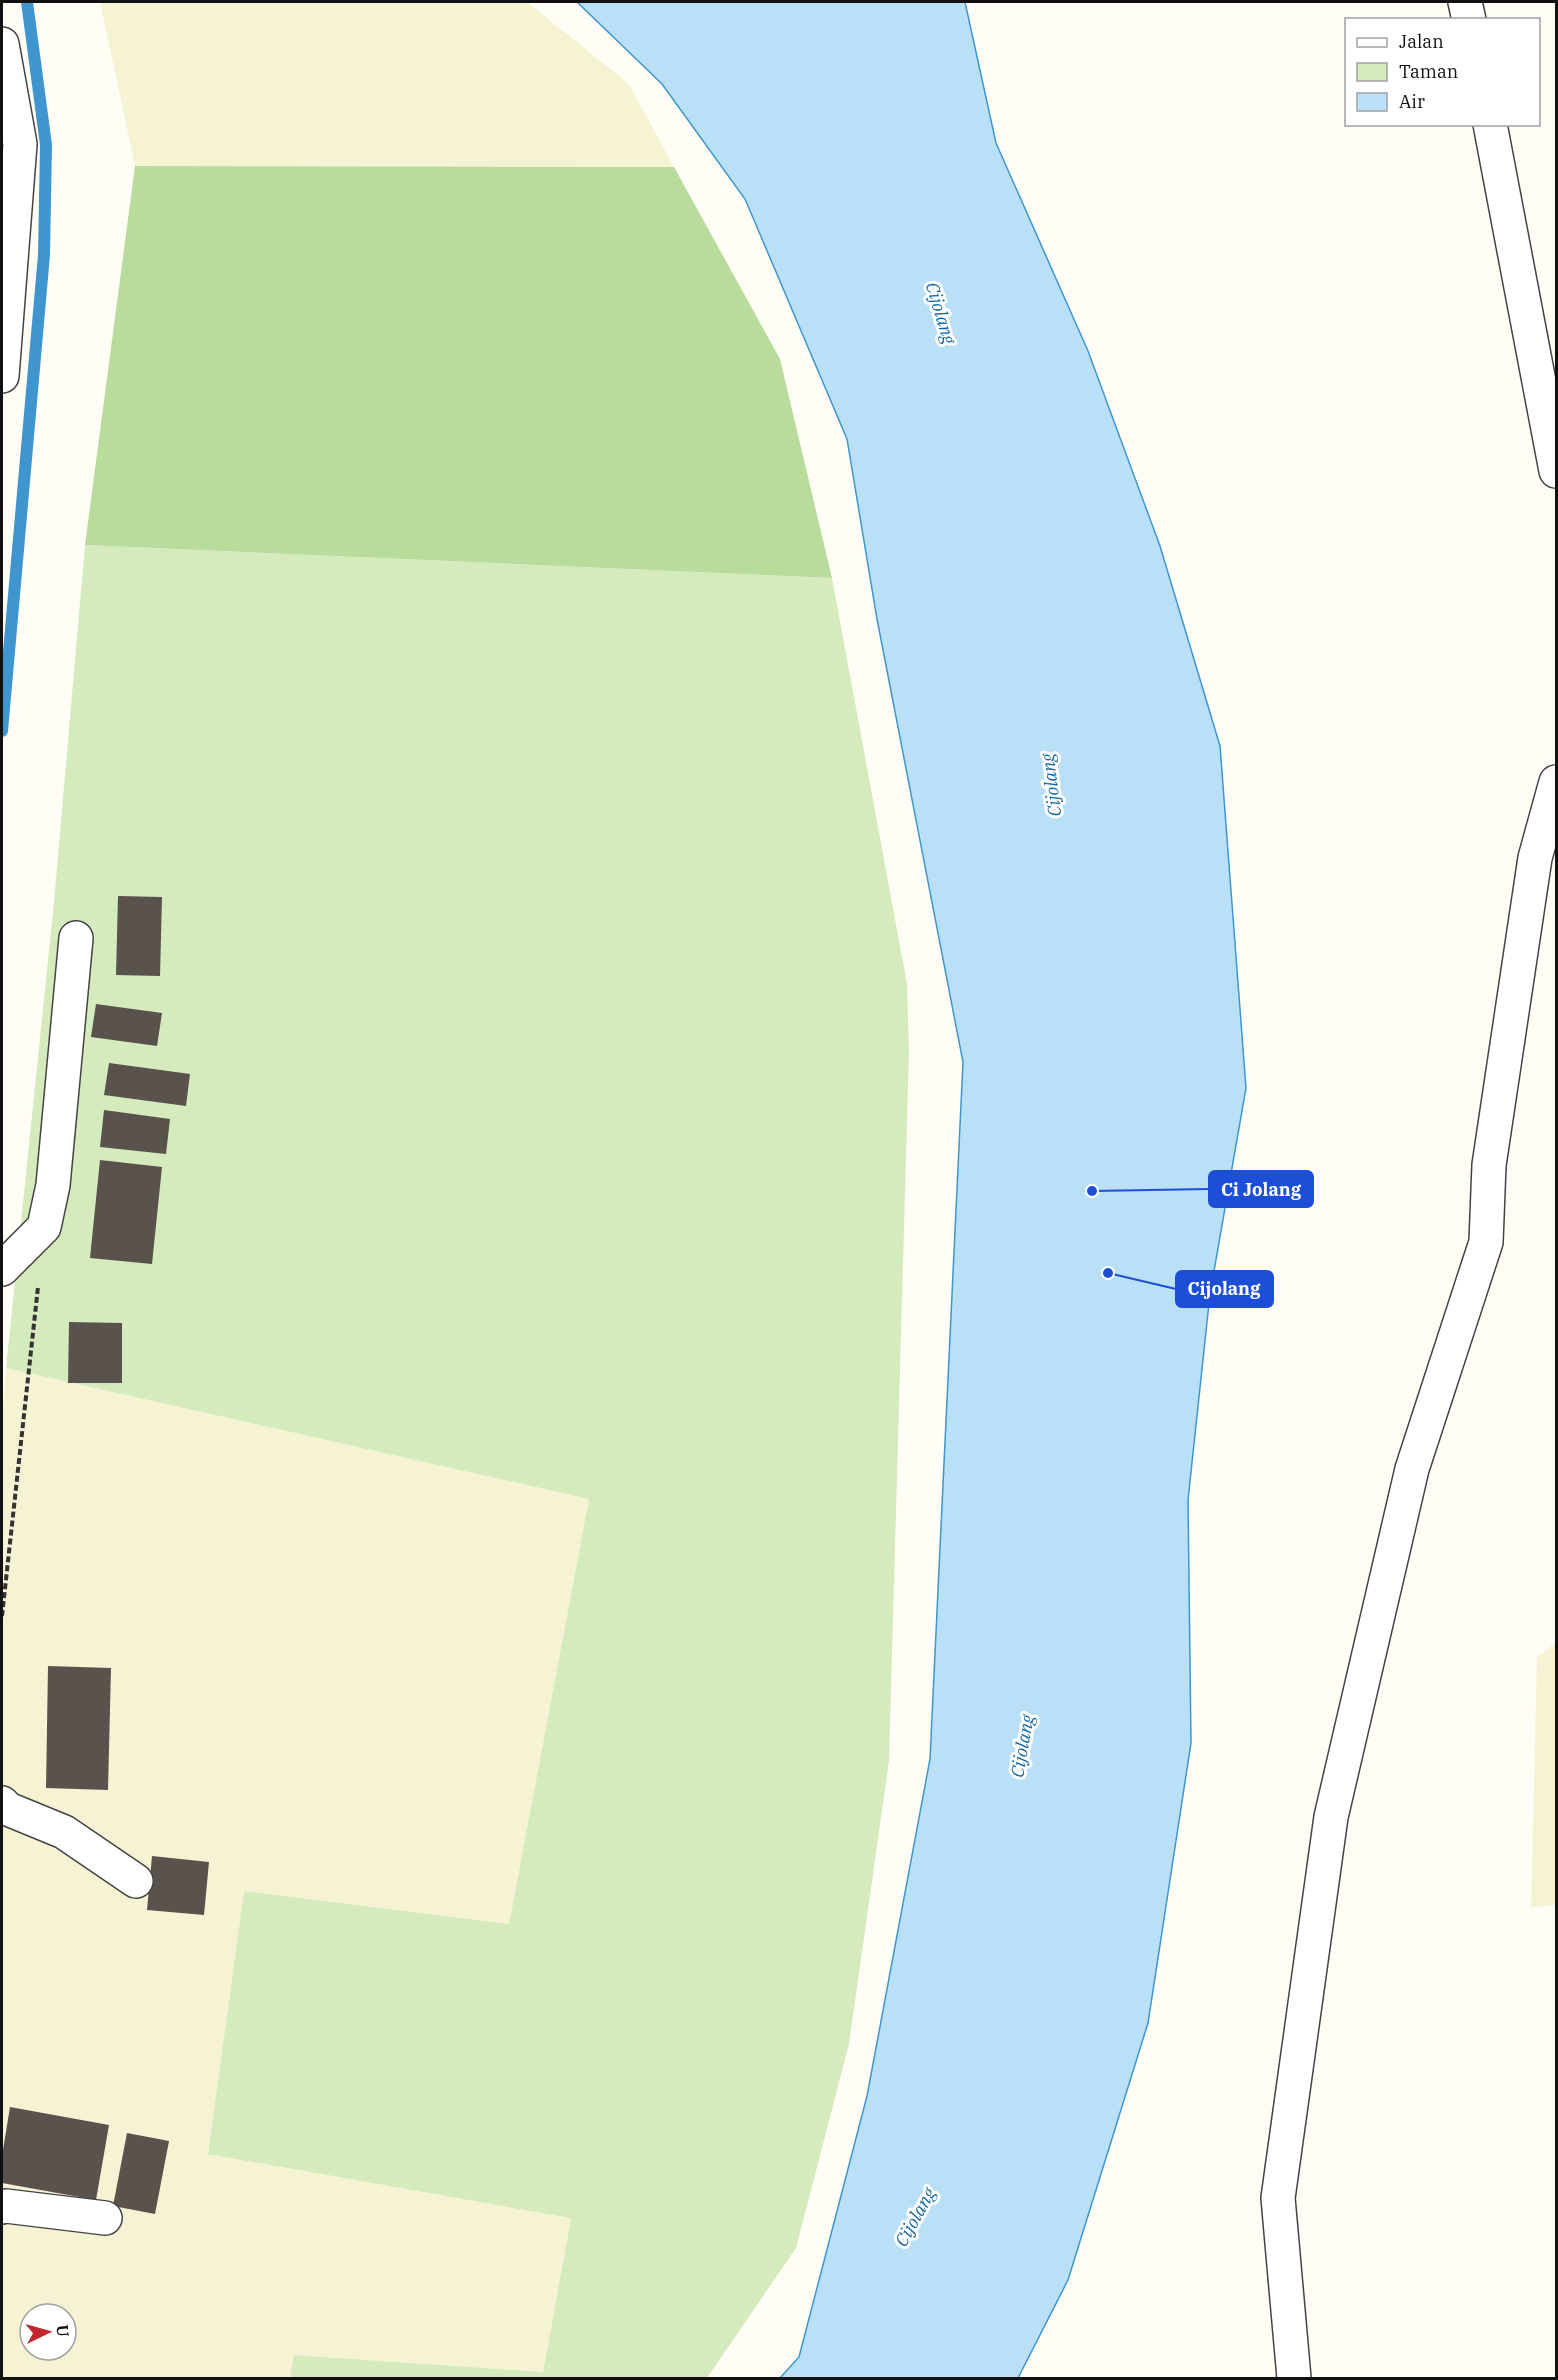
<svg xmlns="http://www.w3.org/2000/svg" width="1558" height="2380" viewBox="0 0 1558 2380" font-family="'IBM Plex Serif',serif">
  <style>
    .farmland { fill: #f6f3d4; fill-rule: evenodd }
    .green { fill: #d5ebbd }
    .forest { fill: #b9dc9c }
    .water { fill: #b9e0f7; stroke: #3f96cf; stroke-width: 1.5 }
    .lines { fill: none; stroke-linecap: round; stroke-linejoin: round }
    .stream { stroke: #3f96cf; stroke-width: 12 }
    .building { fill: #5a524d }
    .street-casing { stroke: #444; stroke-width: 36 }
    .path { stroke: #333; stroke-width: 4; stroke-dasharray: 6 3; stroke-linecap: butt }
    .street { stroke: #fff; stroke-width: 33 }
    .labels { text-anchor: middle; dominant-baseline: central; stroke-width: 6; stroke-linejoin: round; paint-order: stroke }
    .water-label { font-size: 18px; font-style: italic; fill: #1768a6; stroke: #fff }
    .leader { fill: none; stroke: #1d4ed8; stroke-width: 2 }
    .callout-dot { fill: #1d4ed8; stroke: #fff; stroke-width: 2 }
    .callout { fill: #1d4ed8; stroke: #1d4ed8; stroke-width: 2 }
    .callout-label { font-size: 18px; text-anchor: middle; font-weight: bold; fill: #fff }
  </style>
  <rect width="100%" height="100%" fill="#fffdf5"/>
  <!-- farmland -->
  <g class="farmland">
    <path d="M100 2H527L629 84 674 167 135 166Z"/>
    <path d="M6 1368 589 1499 509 1924 244 1891 208 2153 571 2217 543 2372 295 2355 290 2378H2V1418ZM30 2314H66V2350H30Z"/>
    <path d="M1556 1643V1905L1531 1907 1537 1657Z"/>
  </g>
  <!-- green -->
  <path class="green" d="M85 545 832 578 907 984 909 1051 889 1761 849 2044 796 2248 707 2378H290L294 2355 543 2372 571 2218 208 2154 244 1891 509 1924 589 1499 6 1368 54 902Z"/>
  <!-- forest -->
  <path class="forest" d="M135 166 674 167 780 359 832 578 85 545Z"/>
  <!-- water -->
  <path class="water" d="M577 2H965L996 143 1088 351 1160 546 1220 746 1246 1088 1210 1294 1188 1500 1191 1743 1148 2023 1068 2280 1018 2378H780L799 2357 867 2096 930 1759 963 1062 877 619 847 439 745 199 662 84Z"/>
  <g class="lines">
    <!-- stream -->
    <path class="stream" d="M2 731 44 255 46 145 27 2"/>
  </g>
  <!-- building -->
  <g class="building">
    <path d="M118 896 162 897 160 976 116 975Z"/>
    <path d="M96 1004 162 1013 157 1046 91 1037Z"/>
    <path d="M109 1063 190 1074 186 1106 104 1095Z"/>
    <path d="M104 1110 170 1119 166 1154 100 1147Z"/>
    <path d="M100 1160 162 1167 152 1264 90 1258Z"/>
    <path d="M69 1322 122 1323V1383H68Z"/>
    <path d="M48 1666 111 1668 108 1790 46 1788Z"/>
    <path d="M152 1856 209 1862 204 1915 147 1910Z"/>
    <path d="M10 2107 109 2125 96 2200 2 2183V2156Z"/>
    <path d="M127 2133 169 2141 155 2214 113 2206Z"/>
  </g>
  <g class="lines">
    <defs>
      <g id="street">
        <path d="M1465 2 1469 20"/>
        <path d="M2 44 20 144 2 376"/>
        <path d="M1490 124 1556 471"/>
        <path d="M2 1269 44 1227 53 1185 76 938"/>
        <path d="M2 1803 8 1809 64 1832 136 1881"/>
        <path d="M2 2207 6 2206 105 2218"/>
        <path d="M1294 2378 1278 2198 1331 1817 1412 1469 1486 1242 1489 1165 1535 858 1556 782"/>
      </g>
    </defs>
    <!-- street casing -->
    <use href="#street" class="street-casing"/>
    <!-- path -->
    <path class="path" d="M2 1616 38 1287"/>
    <!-- street -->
    <use href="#street" class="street"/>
  </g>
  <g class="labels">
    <!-- water labels -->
    <g class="water-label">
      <text transform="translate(941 313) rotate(73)">Cijolang</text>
      <text transform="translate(1051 785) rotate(-97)">Cijolang</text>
      <text transform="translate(1022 1746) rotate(-80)">Cijolang</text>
      <text transform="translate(915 2217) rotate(-61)">Cijolang</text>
    </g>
  </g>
  <!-- callouts -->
  <path class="leader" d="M1092 1191L1209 1189M1108 1273L1176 1289"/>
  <g class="callout-dot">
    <circle cx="1092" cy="1191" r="6"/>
    <circle cx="1108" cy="1273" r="6"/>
  </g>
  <g class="callout">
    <rect x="1209" y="1171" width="104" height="36" rx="6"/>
    <rect x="1176" y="1271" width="97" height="36" rx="6"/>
  </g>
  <g class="callout-label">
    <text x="1261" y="1196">Ci Jolang</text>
    <text x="1224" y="1295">Cijolang</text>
  </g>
  <!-- border -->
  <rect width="1558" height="2380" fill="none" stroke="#111111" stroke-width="6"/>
  <!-- legend -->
  <rect x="1345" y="18" width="195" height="108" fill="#ffffff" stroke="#a0a0a0" stroke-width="1.5"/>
  <rect x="1357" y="38" width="30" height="9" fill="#ffffff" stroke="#a0a0a0" stroke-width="1.5"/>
  <text x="1399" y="48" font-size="18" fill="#111111">Jalan</text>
  <rect x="1357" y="63" width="30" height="18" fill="#d5ebbd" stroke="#a0a0a0" stroke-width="1.5"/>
  <text x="1399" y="78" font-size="18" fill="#111111">Taman</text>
  <rect x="1357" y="93" width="30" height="18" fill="#b9e0f7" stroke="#a0a0a0" stroke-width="1.5"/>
  <text x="1399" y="108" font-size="18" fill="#111111">Air</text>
  <!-- north arrow -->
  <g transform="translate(48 2332) rotate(85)"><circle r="28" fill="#ffffff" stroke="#a0a0a0" stroke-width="1.5"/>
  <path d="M0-4.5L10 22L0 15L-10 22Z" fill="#c4262e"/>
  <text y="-9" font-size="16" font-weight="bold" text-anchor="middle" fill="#111111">U</text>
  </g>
</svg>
